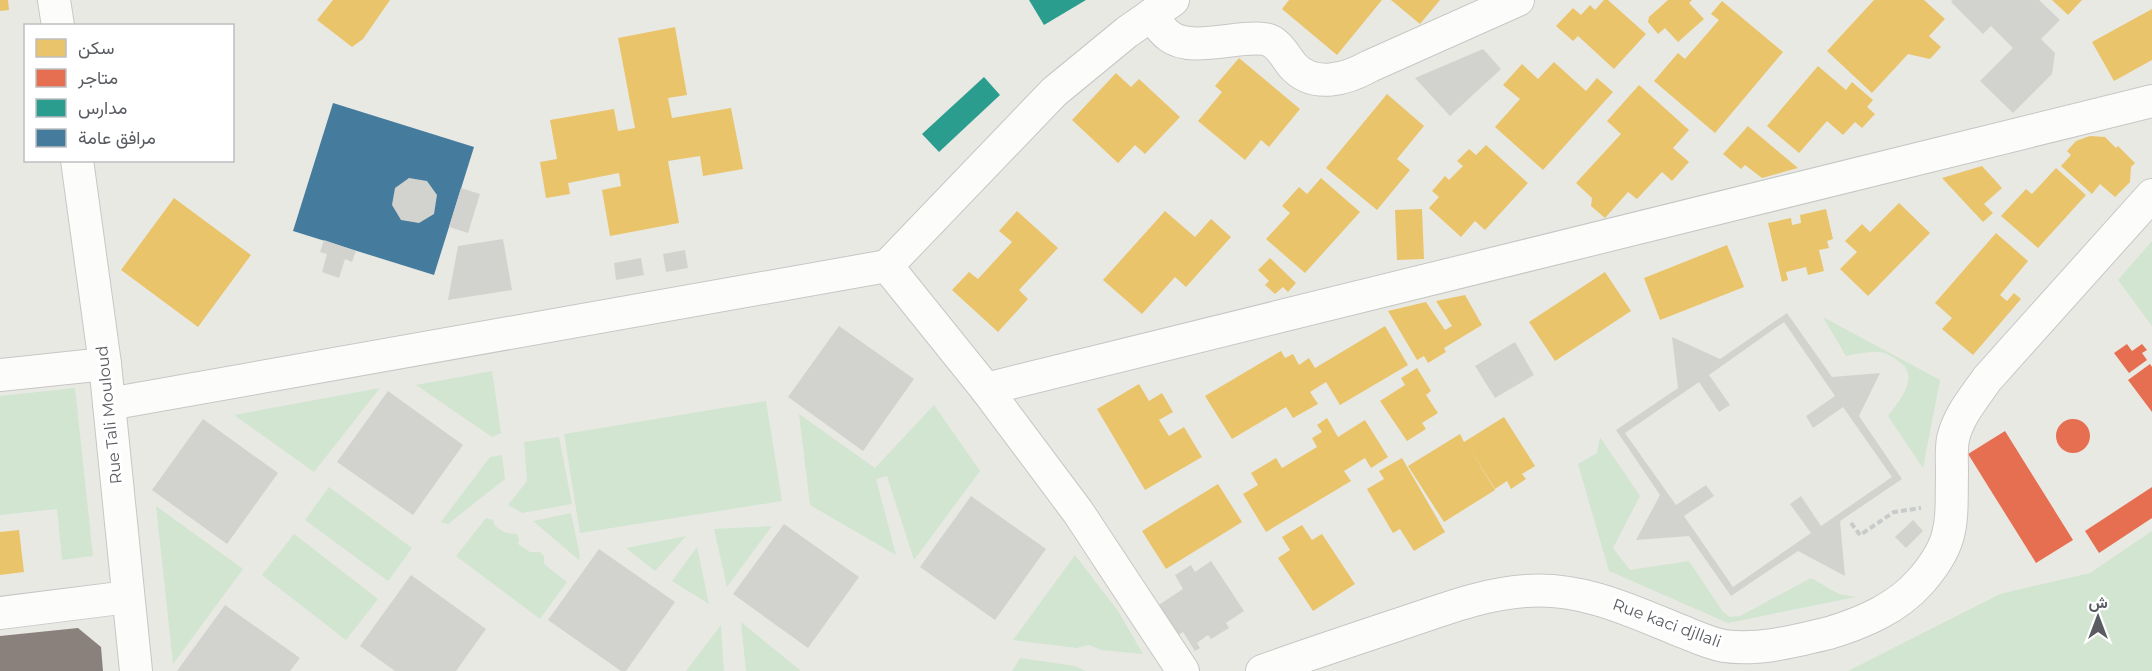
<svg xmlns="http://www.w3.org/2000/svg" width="2152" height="671" viewBox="0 0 2152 671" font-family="Montserrat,Vazirmatn,sans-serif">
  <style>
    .green { fill: #d1e5d0 }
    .homes { fill: #e9c46a }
    .shops { fill: #e76f51 }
    .schools { fill: #2a9d8f }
    .public { fill: #457b9d }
    .industry { fill: #8a817c }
    .building { fill: #d2d2cf; fill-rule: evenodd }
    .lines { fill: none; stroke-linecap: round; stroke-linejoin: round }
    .street-casing { stroke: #c6c7c6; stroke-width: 34 }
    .path { stroke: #c7cbc9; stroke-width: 4; stroke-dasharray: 6 3; stroke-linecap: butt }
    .street { stroke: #fcfcfb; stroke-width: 32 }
    .labels { text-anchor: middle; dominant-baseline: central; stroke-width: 6; stroke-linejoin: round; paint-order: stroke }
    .street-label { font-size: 16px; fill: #595c61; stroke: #fff }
  </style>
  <rect width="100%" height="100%" fill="#e9e9e4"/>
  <!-- green -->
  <g class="green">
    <path d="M2152 241V326L2118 280Z"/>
    <path d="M1823 317 1940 380 1923 468 1888 416C1900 400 1922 375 1897 360 1892 356 1886 353 1880 352 1869 351 1857 354 1846 356Z"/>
    <path d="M492 371 501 433 492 437 416 385Z"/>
    <path d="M75 388 93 556 62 560 57 509 0 515V396Z"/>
    <path d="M380 388 314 472 234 415Z"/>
    <path d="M766 401 782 501 580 533 564 434Z"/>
    <path d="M934 405 980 471 914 560 887 476 876 479 896 555 810 505 799 414 875 468Z"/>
    <path d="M559 437 572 504 522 513 508 505 527 481 524 442Z"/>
    <path d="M1600 437 1640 496 1613 548 1630 570 1689 561 1723 612 1730 617 1740 616 1811 578 1839 594 1856 597 1728 623 1609 571 1578 464 1597 453Z"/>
    <path d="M502 455 505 479 448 524 441 522 490 457Z"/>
    <path d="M329 487 412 548 388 581 305 520Z"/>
    <path d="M156 506 243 569 173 664Z"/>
    <path d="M571 513 580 556 579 560 533 521Z"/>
    <path d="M486 518 493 520 495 526 506 533 517 534 519 539 518 544 530 552H540L544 556V564L567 582 540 619 456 556Z"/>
    <path d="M772 526 727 587 714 529Z"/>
    <path d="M2152 531V671H1848L2000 594 2090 573Z"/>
    <path d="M294 534 378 599 346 640 262 575Z"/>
    <path d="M686 536 655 571 626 548Z"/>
    <path d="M697 547 709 604 672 581Z"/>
    <path d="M1075 555 1118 611 1143 654 1101 650 1089 645 1077 648 1013 640Z"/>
    <path d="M741 622 801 671H746Z"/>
    <path d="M721 625 724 671H686Z"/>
    <path d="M1020 658 1075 666 1086 671H1012Z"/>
  </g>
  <!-- homes -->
  <g class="homes">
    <path d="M0 0H8L9 10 0 11Z"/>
    <path d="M333 0H390L363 39 352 47 317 20Z"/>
    <path d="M1289 0H1382L1337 55 1282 9Z"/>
    <path d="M1391 0H1440L1420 24Z"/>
    <path d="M1604 0H1608L1646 34 1614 69 1578 36 1573 41 1556 26 1573 8 1581 15 1590 5 1595 10Z"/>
    <path d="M1668 0H1692L1689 3 1704 19 1678 42 1665 28 1658 34 1648 22 1649 17Z"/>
    <path d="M1874 0H1924L1945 19 1929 36 1941 47 1930 59 1908 54 1872 93 1827 51Z"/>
    <path d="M2052 0H2082L2068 15Z"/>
    <path d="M1722 1 1783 52 1715 133 1654 81 1678 53 1685 59 1719 20 1711 14Z"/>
    <path d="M2152 9V60L2114 81 2092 42Z"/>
    <path d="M675 27 687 95 668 98 672 118 731 108 743 169 703 176 700 156 668 161 679 223 610 236 602 190 621 186 619 173 568 183 570 194 546 198 540 162 557 159 550 120 614 109 618 131 635 128 618 38Z"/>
    <path d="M1239 58 1300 109 1269 147 1261 140 1245 160 1198 121 1222 92 1215 86Z"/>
    <path d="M1554 62 1586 91 1597 78 1613 92 1543 170 1495 127 1520 99 1503 85 1522 64 1538 79Z"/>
    <path d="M1818 66 1846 90 1852 82 1873 100 1867 107 1875 114 1862 128 1855 122 1843 135 1827 121 1799 153 1767 126Z"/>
    <path d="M1116 73 1131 87 1139 79 1180 117 1145 154 1135 145 1118 163 1072 120Z"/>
    <path d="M1639 85 1689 130 1673 148 1689 162 1672 181 1662 172 1637 199 1628 192 1605 218 1591 206 1592 198 1576 183 1621 134 1607 121Z"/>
    <path d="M1387 94 1424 126 1397 159 1410 170 1377 210 1326 168Z"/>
    <path d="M1748 126 1798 168 1762 178 1745 165 1741 169 1723 154Z"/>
    <path d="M2090 136 2105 137 2116 148 2118 146 2135 163 2131 167 2130 182 2115 197 2100 184 2092 194 2061 166 2071 155 2067 151 2076 141Z"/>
    <path d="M1486 145 1528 183 1485 230 1475 221 1461 237 1429 208 1439 197 1432 191 1445 176 1449 180 1463 166 1457 161 1469 149 1476 155Z"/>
    <path d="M1982 166 2002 188 1984 204 1993 213 1983 222 1942 178Z"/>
    <path d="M2056 168 2086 195 2038 248 2001 216 2026 189 2032 194Z"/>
    <path d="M1321 178 1360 212 1305 273 1266 239 1290 213 1282 206 1299 187 1307 194Z"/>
    <path d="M174 198 251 255 198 327 121 270Z"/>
    <path d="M1899 203 1930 233 1868 296 1840 269 1857 252 1845 241 1862 224 1870 232Z"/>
    <path d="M1422 209 1424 259 1397 260 1395 210Z"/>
    <path d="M1826 209 1833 239 1827 241 1829 248 1819 250 1824 271 1808 275 1806 267 1786 272 1788 280 1782 282 1768 223 1791 218 1792 225 1801 223 1800 215Z"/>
    <path d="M1017 211 1058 248 1019 290 1028 299 998 332 952 290 969 272 978 279 1012 242 999 231Z"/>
    <path d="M1165 211 1195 237 1211 219 1231 237 1186 287 1175 277 1142 314 1103 280Z"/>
    <path d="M1996 233 2028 261 2000 295 2007 301 2014 293 2021 299 1973 355 1942 329 1952 318 1935 303Z"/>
    <path d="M1727 245 1744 287 1660 320 1644 278Z"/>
    <path d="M1270 258 1296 283 1288 292 1283 287 1275 294 1265 285 1269 281 1258 270Z"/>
    <path d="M1605 272 1631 311 1555 361 1529 322Z"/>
    <path d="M1465 295 1482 325 1444 348 1446 352 1428 363 1424 356 1417 360 1388 311 1426 302 1445 330 1452 326 1436 301Z"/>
    <path d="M1385 326 1408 365 1340 405 1326 382 1310 392 1318 404 1293 418 1286 407 1232 439 1205 396 1281 351 1285 358 1293 354 1299 365 1309 358 1315 368Z"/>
    <path d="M1417 368 1431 391 1426 395 1438 413 1422 423 1426 429 1407 441 1380 401 1405 385 1401 378Z"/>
    <path d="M1139 384 1149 401 1162 393 1173 412 1159 420 1169 436 1184 427 1202 457 1145 490 1097 409Z"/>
    <path d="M1504 417 1535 466 1522 474 1526 479 1511 489 1507 481 1495 489 1467 444 1495 490 1444 522 1408 466 1460 434 1464 442Z"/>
    <path d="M1327 418 1338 437 1365 420 1388 457 1371 468 1365 458 1344 471 1351 481 1266 532 1243 494 1258 485 1251 473 1276 458 1282 468 1317 447 1312 438 1322 432 1317 425Z"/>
    <path d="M1402 458 1445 532 1414 551 1400 529 1393 533 1367 489 1384 479 1379 471Z"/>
    <path d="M1218 484 1242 522 1166 569 1142 531Z"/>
    <path d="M1302 525 1312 540 1322 534 1355 584 1313 611 1278 558 1290 550 1282 537Z"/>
    <path d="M19 530 24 572 0 575V532Z"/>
  </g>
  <!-- shops -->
  <g class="shops">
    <path d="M2127 344 2132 351 2142 344 2147 350 2142 353 2147 360 2129 373 2114 353Z"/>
    <path d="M2150 364 2152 367V412L2128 380Z"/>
    <circle cx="2073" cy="436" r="17"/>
    <path d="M2005 431 2073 540 2036 563 1968 454Z"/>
    <path d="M2152 487V518L2099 553 2085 531Z"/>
  </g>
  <!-- schools -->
  <g class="schools">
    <path d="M1029 0H1086L1044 25Z"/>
    <path d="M984 77 1000 95 939 152 922 134Z"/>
  </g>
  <!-- public -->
  <path class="public" d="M333 103 474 147 434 275 293 231Z"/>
  <!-- industry -->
  <path class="industry" d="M78 628 101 647 103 671H0V636Z"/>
  <!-- building -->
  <g class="building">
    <path d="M1953 0H2039L2060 20 2041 39 2055 53 2052 74 2013 113 1980 81 2013 48 1991 26 1983 34 1951 2Z"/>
    <path d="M1483 49 1501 69 1450 116 1415 78Z"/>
    <path d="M409 178 427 181 437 195 434 214 419 223 401 220 392 205 395 188Z"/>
    <path d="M461 188 480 194 468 233 449 227Z"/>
    <path d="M503 239 512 290 448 300 458 246Z"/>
    <path d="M324 240 356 251 352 262 345 259 339 278 322 272 327 254 320 252Z"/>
    <path d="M685 250 688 268 666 272 663 254Z"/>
    <path d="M641 258 644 275 616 280 614 263Z"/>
    <path d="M1787 313 1832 377 1880 373 1859 416 1902 479 1840 521 1845 576 1798 551 1731 596 1689 536 1636 540 1660 495 1616 430 1678 388 1672 337 1720 359ZM1784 322 1835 396 1806 416 1813 428 1843 407 1892 477 1821 526 1801 496 1790 504 1811 533 1733 587 1684 516 1714 496 1706 485 1676 505 1625 433 1699 382 1719 412 1730 405 1709 375Z"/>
    <path d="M839 326 914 379 863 451 788 397Z"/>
    <path d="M1515 342 1534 375 1495 398 1475 366Z"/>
    <path d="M388 391 463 445 413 515 337 462Z"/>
    <path d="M203 419 278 473 227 544 152 490Z"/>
    <path d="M971 496 1046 549 995 620 920 567Z"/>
    <path d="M1913 520 1923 531 1906 548 1895 537Z"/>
    <path d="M784 524 859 577 808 648 733 594Z"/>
    <path d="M599 549 675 602 626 671H621L548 620Z"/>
    <path d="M1211 561 1244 611 1226 623 1229 628 1211 639 1208 635 1197 643 1200 648 1195 651 1183 632 1177 636 1157 606 1183 589 1175 575 1191 565 1195 572Z"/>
    <path d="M411 575 486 629 456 671H395L360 646Z"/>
    <path d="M225 605 300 658 290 671H177Z"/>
  </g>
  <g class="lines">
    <defs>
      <g id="street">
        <path d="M54 0 58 26"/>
        <path d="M1173 0 1127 32 1054 92 887 266 986 389 2152 101"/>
        <path d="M1151 15C1156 22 1162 31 1169 36 1191 53 1238 35 1264 39 1279 41 1285 57 1293 66 1314 89 1347 79 1370 66L1518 0"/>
        <path d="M77 160 105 364 136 671"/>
        <path d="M0 375 105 364"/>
        <path d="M986 389 1078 512 1183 671"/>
        <path d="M109 404 887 266"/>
        <path d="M0 613 128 597"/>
        <path d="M1262 671C1307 655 1352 640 1397 625 1440 611 1481 594 1526 591 1580 587 1628 609 1676 629 1692 635 1708 643 1724 646 1758 651 1796 641 1829 633 1862 623 1896 609 1920 582 1956 541 1951 522 1952 471 1952 461 1951 449 1953 439 1958 416 1974 398 1987 379L2152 195"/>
      </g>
    </defs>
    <!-- street casing -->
    <use href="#street" class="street-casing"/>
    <!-- path -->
    <path class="path" d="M1851 523 1860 535 1894 512 1921 508"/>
    <!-- street -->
    <use href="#street" class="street"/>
  </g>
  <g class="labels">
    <!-- street labels -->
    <g class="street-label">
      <text transform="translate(109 415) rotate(-96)">Rue Tali Mouloud</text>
      <text transform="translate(1667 623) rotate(20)">Rue kaci djllali</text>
    </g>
  </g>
  <!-- legend -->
  <rect x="24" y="24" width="210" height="138" fill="#ffffff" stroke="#bdbec0" stroke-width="1.5"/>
  <rect x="36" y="39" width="30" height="18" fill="#e9c46a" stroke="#bdbec0" stroke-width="1.5"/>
  <text x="78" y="54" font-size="18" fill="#595c61">سكن</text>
  <rect x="36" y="69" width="30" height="18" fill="#e76f51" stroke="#bdbec0" stroke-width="1.5"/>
  <text x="78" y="84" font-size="18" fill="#595c61">متاجر</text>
  <rect x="36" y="99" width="30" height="18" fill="#2a9d8f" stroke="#bdbec0" stroke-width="1.5"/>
  <text x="78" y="114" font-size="18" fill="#595c61">مدارس</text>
  <rect x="36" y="129" width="30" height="18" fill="#457b9d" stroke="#bdbec0" stroke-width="1.5"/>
  <text x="78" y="144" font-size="18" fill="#595c61">مرافق عامة</text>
  <!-- north arrow -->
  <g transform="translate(2098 617)" stroke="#ffffff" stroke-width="4.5" paint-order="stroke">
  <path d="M0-4.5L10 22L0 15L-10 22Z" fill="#595c61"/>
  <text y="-9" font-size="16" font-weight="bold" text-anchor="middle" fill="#595c61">ش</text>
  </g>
</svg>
